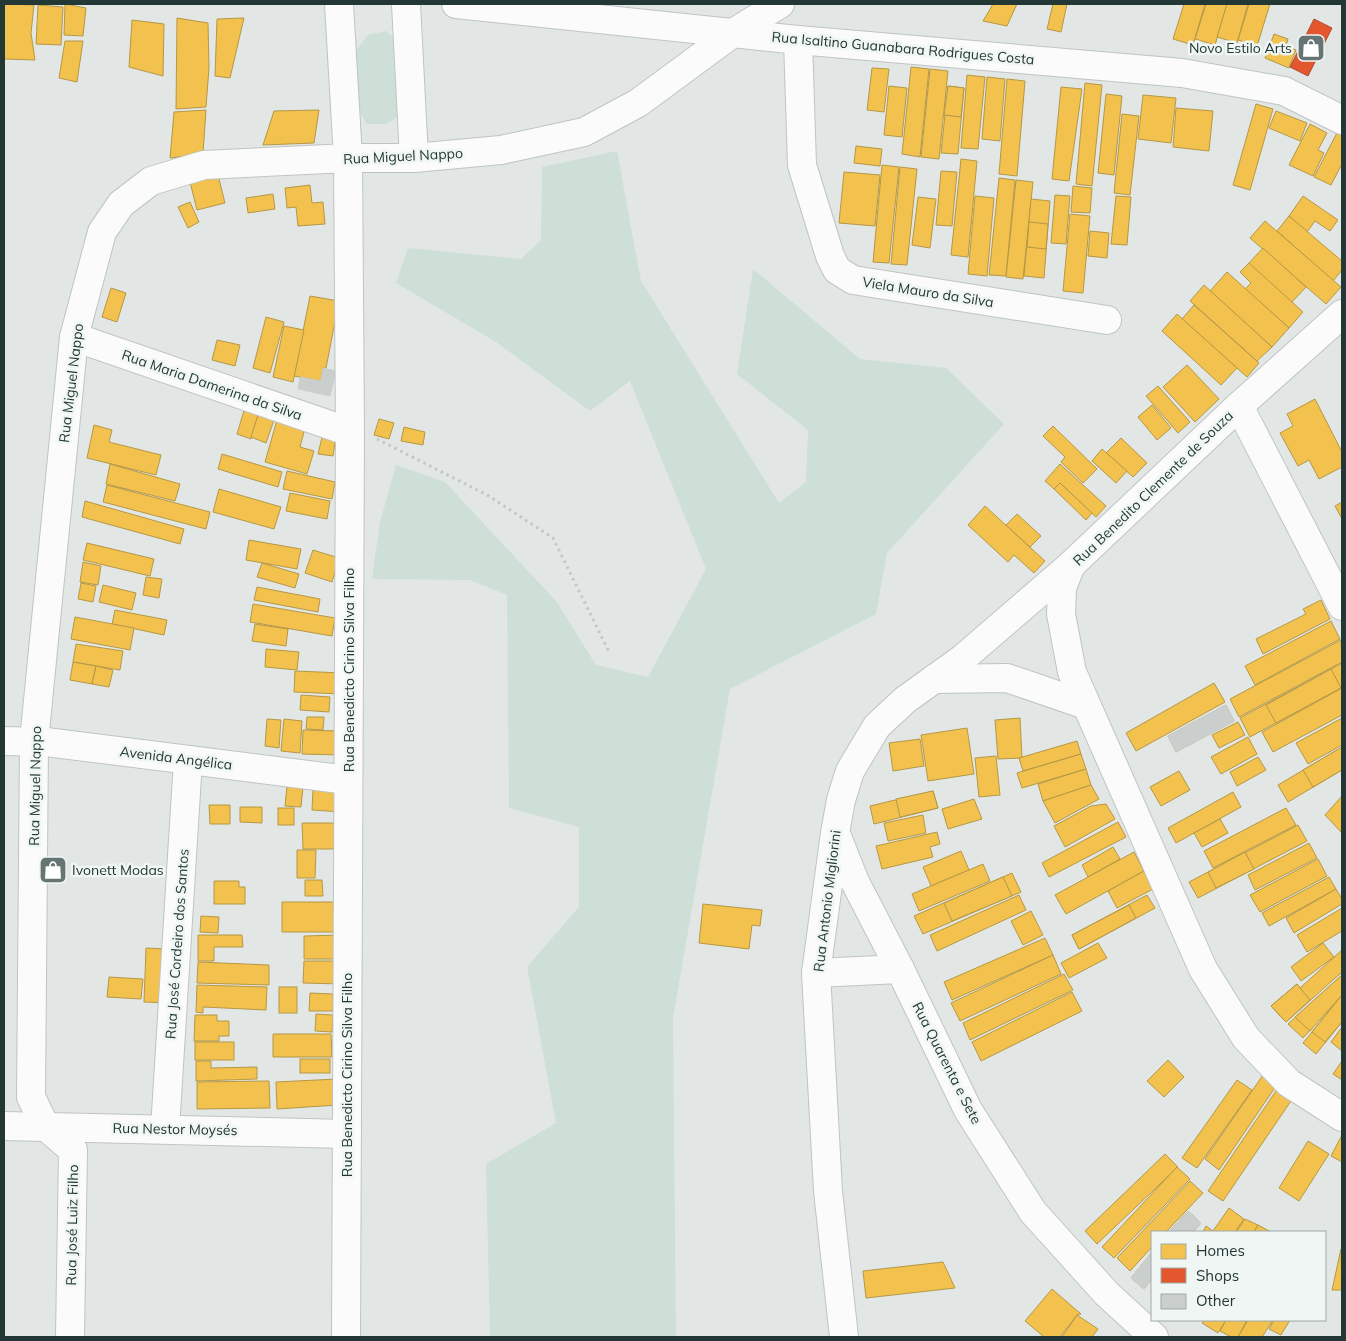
<svg xmlns="http://www.w3.org/2000/svg" width="1346" height="1341" viewBox="0 0 1346 1341" font-family="Mulish,sans-serif">
  <style>
    .green { fill: #cddfd6 }
    .homes { fill: #f2c14e; stroke: #b49846 }
    .shops { fill: #e4572e; stroke: #aa4e30 }
    .building { fill: #cacecd; stroke: #cbd0cf }
    .lines { fill: none; stroke-linecap: round; stroke-linejoin: round }
    .minor-casing { stroke: #bfc4c3; stroke-width: 30 }
    .path { stroke: #c0c7c6; stroke-width: 3; stroke-dasharray: 2.5 4; stroke-linecap: butt }
    .minor { stroke: #fbfbfb; stroke-width: 28 }
    .labels { text-anchor: middle; dominant-baseline: central; stroke-width: 5; stroke-linejoin: round; paint-order: stroke }
    .street-label { font-size: 14px; fill: #233835; stroke: #f0f6f4 }
    .poi-label { font-size: 14px; fill: #233835; stroke: #f0f6f4; text-anchor: end }
  </style>
  <rect width="100%" height="100%" fill="#e2e7e6"/>
  <!-- green -->
  <g class="green">
    <path d="M386 31 397 41 400 115 386 124H367L357 108V49L368 35Z"/>
    <path d="M617 151 641 281 779 503 806 482 808 430 737 374 753 269 860 359 946 368 1004 424 887 553 876 614 730 689 673 1018 676 1337H490L486 1164 556 1123 527 967 579 907V827L509 808 507 595 470 580 372 579 380 522 396 465 445 482 556 601 596 665 648 677 706 569 630 381 590 411 496 342 396 283 408 248 521 259 541 240 542 167Z"/>
  </g>
  <!-- homes -->
  <g class="homes">
    <path d="M4 4 34 5 31 33 35 60 4 59Z"/>
    <path d="M65 4 86 8 83 36 64 35Z"/>
    <path d="M993 4H1017L1007 26 983 21Z"/>
    <path d="M1053 4H1067L1061 32 1047 29Z"/>
    <path d="M1184 4H1205L1193 45 1173 39Z"/>
    <path d="M1206 4H1227L1215 45 1195 39Z"/>
    <path d="M1227 4H1248L1237 43 1217 37Z"/>
    <path d="M1249 4H1270L1257 46 1238 40Z"/>
    <path d="M38 5 63 7 61 45 36 44Z"/>
    <path d="M177 18 208 23 209 68 206 107 176 109Z"/>
    <path d="M244 18 230 78 215 76 217 19Z"/>
    <path d="M132 20 164 24 163 76 129 67Z"/>
    <path d="M1274 34 1288 39 1286 46 1296 50 1289 68 1265 58Z"/>
    <path d="M65 41H83L77 82 59 78Z"/>
    <path d="M911 67 929 69 920 157 902 154Z"/>
    <path d="M872 68 889 69 884 112 867 110Z"/>
    <path d="M930 69 948 71 939 159 921 157Z"/>
    <path d="M967 75 985 77 978 149 961 148Z"/>
    <path d="M987 77 1005 79 1000 141 982 139Z"/>
    <path d="M1007 79 1025 81 1017 176 999 174Z"/>
    <path d="M1085 83 1102 85 1092 186 1076 184Z"/>
    <path d="M889 86 907 88 902 137 884 135Z"/>
    <path d="M948 86 964 88 958 154 941 153Z"/>
    <path d="M948 86 964 88 961 117 944 115Z"/>
    <path d="M1061 87 1082 89 1069 181 1052 179Z"/>
    <path d="M1106 94 1122 96 1114 175 1098 173Z"/>
    <path d="M1143 95 1176 98 1171 143 1138 139Z"/>
    <path d="M1256 104 1273 109 1250 190 1233 185Z"/>
    <path d="M1176 108 1213 111 1209 151 1173 147Z"/>
    <path d="M206 110 203 154 170 158 174 112Z"/>
    <path d="M319 110 314 143 263 145 274 111Z"/>
    <path d="M1276 111 1307 123 1300 141 1269 128Z"/>
    <path d="M1122 114 1139 116 1130 195 1114 193Z"/>
    <path d="M1310 124 1327 133 1318 150 1324 153 1313 176 1289 165Z"/>
    <path d="M1338 131 1342 134V164L1331 185 1314 177Z"/>
    <path d="M856 146 882 149 880 166 854 163Z"/>
    <path d="M961 159 977 161 968 257 951 255Z"/>
    <path d="M882 165 899 167 889 263 873 262Z"/>
    <path d="M900 167 917 169 907 265 891 264Z"/>
    <path d="M941 171 957 172 952 226 936 225Z"/>
    <path d="M844 172 880 175 875 226 839 223Z"/>
    <path d="M218 175 225 203 197 210 190 182Z"/>
    <path d="M999 178 1015 180 1006 276 989 275Z"/>
    <path d="M1016 180 1033 182 1023 279 1006 277Z"/>
    <path d="M310 185 312 203 323 202 325 224 298 226 296 207 287 208 285 188Z"/>
    <path d="M1073 186 1092 188 1090 213 1071 212Z"/>
    <path d="M273 194 275 209 248 213 246 198Z"/>
    <path d="M1055 195 1070 196 1066 244 1051 243Z"/>
    <path d="M975 196 994 198 987 276 968 274Z"/>
    <path d="M1116 196 1131 197 1127 245 1111 244Z"/>
    <path d="M1303 196 1338 220 1330 231 1315 221 1307 232 1289 216Z"/>
    <path d="M918 197 936 199 930 248 912 245Z"/>
    <path d="M1031 199 1050 201 1044 278 1024 276Z"/>
    <path d="M190 202 199 222 188 228 178 207Z"/>
    <path d="M1070 214 1090 216 1083 293 1063 291Z"/>
    <path d="M1289 216 1342 261V270L1333 281 1277 231Z"/>
    <path d="M1265 221 1341 287 1326 304 1250 238Z"/>
    <path d="M1029 222 1048 224 1046 249 1027 247Z"/>
    <path d="M1090 231 1109 233 1107 258 1088 256Z"/>
    <path d="M1263 248 1306 287 1291 303 1248 264Z"/>
    <path d="M1249 263 1303 312 1289 328 1245 289 1251 283 1240 272Z"/>
    <path d="M1227 272 1289 328 1272 347 1210 291Z"/>
    <path d="M1204 285 1272 347 1257 361 1190 301Z"/>
    <path d="M111 288 126 293 117 322 102 317Z"/>
    <path d="M310 296 339 301 326 368H323L321 381 294 376Z"/>
    <path d="M1194 305 1259 363 1247 377 1182 319Z"/>
    <path d="M1177 314 1237 368 1221 385 1162 331Z"/>
    <path d="M266 317 284 322 270 373 253 368Z"/>
    <path d="M284 326 304 330 293 382 273 377Z"/>
    <path d="M217 340 240 345 235 366 212 360Z"/>
    <path d="M1187 365 1219 399 1195 422 1163 387Z"/>
    <path d="M1158 386 1190 422 1178 433 1146 396Z"/>
    <path d="M1315 399 1342 452V467L1319 479 1309 460 1298 466 1280 433 1293 426 1287 414Z"/>
    <path d="M246 404 260 409 251 439 237 434Z"/>
    <path d="M1152 405 1171 428 1157 440 1138 417Z"/>
    <path d="M258 415 274 420 266 443 251 437Z"/>
    <path d="M379 419 394 423 389 439 374 435Z"/>
    <path d="M277 420 305 428 300 447 314 451 307 474 265 462Z"/>
    <path d="M94 425 112 430 109 442 161 455 156 475 87 458Z"/>
    <path d="M1053 426 1097 469 1083 483 1061 462 1065 457 1043 436Z"/>
    <path d="M404 427 425 432 423 445 401 441Z"/>
    <path d="M323 433 336 436 333 456 318 454Z"/>
    <path d="M1121 438 1147 463 1133 477 1106 453Z"/>
    <path d="M1102 449 1127 471 1116 483 1092 461Z"/>
    <path d="M222 454 282 472 278 487 218 469Z"/>
    <path d="M110 464 180 484 175 501 106 484Z"/>
    <path d="M1060 464 1106 506 1096 517 1060 483 1054 489 1045 481Z"/>
    <path d="M287 471 335 482 332 499 283 489Z"/>
    <path d="M1060 483 1092 513 1086 520 1054 489Z"/>
    <path d="M107 485 210 512 206 529 103 502Z"/>
    <path d="M219 489 281 507 274 529 213 512Z"/>
    <path d="M290 493 330 501 327 519 286 511Z"/>
    <path d="M85 501 184 529 180 544 82 517Z"/>
    <path d="M1342 502V519L1335 506Z"/>
    <path d="M985 506 1045 561 1034 573 1014 555 1008 562 968 525Z"/>
    <path d="M1017 514 1041 536 1030 547 1006 525Z"/>
    <path d="M249 540 301 549 297 569 246 560Z"/>
    <path d="M87 543 154 559 150 576 83 560Z"/>
    <path d="M313 550 339 558 332 582 305 573Z"/>
    <path d="M83 562 101 566 98 585 80 582Z"/>
    <path d="M262 563 299 574 295 588 257 577Z"/>
    <path d="M146 577 162 579 159 598 143 595Z"/>
    <path d="M81 583 96 586 93 602 78 599Z"/>
    <path d="M103 585 136 593 132 610 99 602Z"/>
    <path d="M257 587 320 599 318 612 254 600Z"/>
    <path d="M1321 600 1330 619 1263 654 1256 639 1306 614 1303 609Z"/>
    <path d="M253 604 335 618 332 636 250 622Z"/>
    <path d="M115 610 167 620 164 635 112 624Z"/>
    <path d="M75 617 134 628 130 650 71 639Z"/>
    <path d="M1331 621 1340 639 1255 685 1245 666Z"/>
    <path d="M255 624 288 629 286 646 252 641Z"/>
    <path d="M1341 640 1342 662 1239 717 1230 699Z"/>
    <path d="M76 644 123 651 120 670 73 662Z"/>
    <path d="M266 649 299 652 297 670 265 667Z"/>
    <path d="M73 662 96 666 92 684 70 680Z"/>
    <path d="M1342 663V687L1250 737 1240 718Z"/>
    <path d="M96 666 113 670 109 687 92 684Z"/>
    <path d="M1331 669 1341 688 1276 723 1266 705Z"/>
    <path d="M295 671 343 673 342 694 294 692Z"/>
    <path d="M1214 683 1225 702 1136 751 1126 733Z"/>
    <path d="M1342 688V715L1273 752 1262 732Z"/>
    <path d="M301 695 330 697 329 712 300 710Z"/>
    <path d="M1226 705 1234 721 1176 752 1168 736Z"/>
    <path d="M307 717H324L323 730 306 729Z"/>
    <path d="M1020 718 1022 758 998 759 995 720Z"/>
    <path d="M1342 718V745L1308 764 1296 743Z"/>
    <path d="M267 719 281 720 279 748 265 746Z"/>
    <path d="M284 719 302 721 300 753 281 751Z"/>
    <path d="M1238 722 1245 735 1219 748 1212 735Z"/>
    <path d="M967 728 974 774 928 781 921 735Z"/>
    <path d="M303 730 341 731V755L302 754Z"/>
    <path d="M1248 737 1257 754 1221 774 1211 757Z"/>
    <path d="M920 739 924 766 893 771 889 743Z"/>
    <path d="M1077 741 1081 754 1023 771 1019 758Z"/>
    <path d="M1342 747V770L1288 802 1278 785Z"/>
    <path d="M1342 747V770L1313 787 1303 770Z"/>
    <path d="M1081 754 1086 769 1022 788 1017 773Z"/>
    <path d="M996 756 1000 795 979 797 975 758Z"/>
    <path d="M1258 757 1266 770 1237 786 1230 772Z"/>
    <path d="M1086 769 1091 785 1043 801 1038 784Z"/>
    <path d="M1179 771 1190 790 1161 806 1150 787Z"/>
    <path d="M1091 785 1099 799 1055 823 1043 801Z"/>
    <path d="M287 786 303 787 301 807 285 806Z"/>
    <path d="M313 789 338 791 342 812 312 810Z"/>
    <path d="M933 791 938 808 874 824 870 806Z"/>
    <path d="M933 791 938 808 900 817 896 799Z"/>
    <path d="M1233 792 1241 807 1176 843 1168 828Z"/>
    <path d="M1342 796V833L1325 815Z"/>
    <path d="M974 799 982 819 948 829 942 809Z"/>
    <path d="M1106 804 1115 819 1065 847 1054 826 1091 806Z"/>
    <path d="M209 805H230V824H210Z"/>
    <path d="M240 807H262V823L240 822Z"/>
    <rect x="278" y="808" width="16" height="17"/>
    <path d="M1286 808 1296 825 1213 868 1204 851Z"/>
    <path d="M923 815 926 833 888 841 884 823Z"/>
    <path d="M1220 819 1228 833 1202 847 1194 833Z"/>
    <path d="M1118 822 1126 837 1049 877 1042 863Z"/>
    <path d="M302 823H341V849H303Z"/>
    <path d="M1298 825 1307 841 1198 898 1189 882Z"/>
    <path d="M937 832 940 844 930 847 933 857 882 869 876 846Z"/>
    <path d="M1309 843 1317 858 1255 890 1248 875Z"/>
    <path d="M1113 847 1120 859 1088 877 1082 865Z"/>
    <path d="M297 850H316L315 878H297Z"/>
    <path d="M961 851 969 870 931 886 923 867Z"/>
    <path d="M1134 852 1144 871 1066 914 1055 895Z"/>
    <path d="M1245 852 1254 869 1216 888 1208 872Z"/>
    <path d="M1318 859 1327 876 1260 912 1250 895Z"/>
    <path d="M983 864 990 881 919 911 912 894Z"/>
    <path d="M1144 871 1153 889 1117 908 1108 891Z"/>
    <path d="M1012 873 1021 892 923 934 914 916Z"/>
    <path d="M1003 877 1012 896 952 921 944 903Z"/>
    <path d="M1329 877 1336 889 1269 926 1262 913Z"/>
    <path d="M305 880H322L323 896H305Z"/>
    <path d="M214 881H239V887H245V904H214Z"/>
    <path d="M1336 889 1342 899V904L1294 933 1286 918Z"/>
    <path d="M1019 895 1026 910 937 951 930 935Z"/>
    <path d="M1147 895 1155 908 1079 949 1072 935Z"/>
    <path d="M282 902H338L339 932H282Z"/>
    <path d="M703 904 762 910 760 926 752 925 749 949 699 943Z"/>
    <path d="M1129 905 1136 918 1079 949 1072 935Z"/>
    <path d="M1342 908V931L1307 952 1297 935Z"/>
    <path d="M1031 911 1043 935 1023 945 1011 921Z"/>
    <path d="M201 916 219 917 218 933 200 932Z"/>
    <path d="M198 935H242L243 947H214V961H198Z"/>
    <path d="M342 935V959H304V936Z"/>
    <path d="M1045 938 1053 955 952 1000 944 982Z"/>
    <path d="M1098 943 1107 958 1069 978 1061 963Z"/>
    <path d="M1323 943 1334 957 1301 981 1291 967Z"/>
    <path d="M146 948 166 949 170 1003 144 1002Z"/>
    <path d="M1342 950V972L1286 1022 1271 1006 1297 984 1300 988Z"/>
    <path d="M1053 955 1061 974 960 1021 951 1003Z"/>
    <path d="M304 961H341V984L303 983Z"/>
    <path d="M198 962 269 965V985L197 983Z"/>
    <path d="M1064 974 1073 990 970 1040 963 1023Z"/>
    <path d="M1342 975V995L1303 1038 1288 1024Z"/>
    <path d="M1342 975V995L1310 1031 1295 1017Z"/>
    <path d="M109 977 143 979 141 999 107 997Z"/>
    <path d="M1297 984 1310 1000 1286 1022 1271 1006Z"/>
    <path d="M197 985 267 987 266 1010 203 1007V1013L196 1012Z"/>
    <rect x="279" y="987" width="18" height="26"/>
    <path d="M1072 992 1082 1011 981 1061 972 1042Z"/>
    <path d="M310 993 333 994V1011H309Z"/>
    <path d="M1342 995V1022L1316 1054 1303 1043Z"/>
    <path d="M1342 995V1022L1325 1042 1312 1032Z"/>
    <path d="M316 1014 333 1015 332 1032 315 1031Z"/>
    <path d="M195 1015H217V1021H229V1036H219V1041H194Z"/>
    <path d="M1342 1027V1051L1331 1042Z"/>
    <path d="M273 1034H331L332 1057H273Z"/>
    <rect x="195" y="1042" width="39" height="18"/>
    <rect x="300" y="1059" width="30" height="14"/>
    <path d="M1168 1060 1184 1077 1164 1097 1147 1081Z"/>
    <path d="M196 1061H211V1068L257 1067V1079L196 1081Z"/>
    <path d="M1342 1061V1080L1333 1074Z"/>
    <path d="M1263 1075 1276 1086 1219 1170 1205 1159Z"/>
    <path d="M337 1079 338 1105 277 1109 276 1082Z"/>
    <path d="M1237 1080 1252 1090 1197 1168 1182 1158Z"/>
    <path d="M269 1081 270 1108 197 1109V1082Z"/>
    <path d="M1278 1088 1293 1098 1223 1201 1208 1191Z"/>
    <path d="M1342 1135V1162L1331 1156Z"/>
    <path d="M1308 1141 1329 1154 1299 1201 1279 1188Z"/>
    <path d="M1165 1154 1178 1167 1097 1244 1085 1231Z"/>
    <path d="M1177 1167 1190 1179 1114 1258 1102 1247Z"/>
    <path d="M1190 1181 1203 1193 1166 1232H1152V1247L1130 1271 1117 1258Z"/>
    <path d="M1229 1208 1244 1219 1235 1232H1203L1206 1226 1213 1231Z"/>
    <path d="M1188 1211 1201 1223 1193 1232H1169Z"/>
    <path d="M1245 1219 1258 1225 1254 1232H1236Z"/>
    <path d="M1258 1225 1271 1232H1254Z"/>
    <path d="M1341 1249 1342 1290H1332Z"/>
    <path d="M1152 1252V1279L1144 1289 1131 1278Z"/>
    <path d="M943 1262 955 1288 866 1298 863 1271Z"/>
    <path d="M1052 1289 1081 1314 1077 1315 1060 1337H1044L1025 1321Z"/>
    <path d="M1077 1315 1098 1329 1092 1337H1062Z"/>
    <path d="M1204 1320H1226L1218 1333 1202 1323Z"/>
    <path d="M1226 1320H1247L1238 1337H1231L1220 1331Z"/>
    <path d="M1248 1320H1273L1262 1337H1238Z"/>
    <path d="M1274 1320H1290L1281 1335 1269 1329Z"/>
  </g>
  <!-- shops -->
  <path class="shops" d="M1314 19 1332 28 1308 76 1290 67Z"/>
  <!-- building -->
  <g class="building">
    <path d="M323 368 336 371 330 396 298 389 300 377 321 381Z"/>
    <path d="M1226 705 1234 721 1176 752 1168 736Z"/>
    <path d="M1188 1211 1201 1223 1193 1232H1169Z"/>
    <path d="M1152 1252V1279L1144 1289 1131 1278Z"/>
  </g>
  <g class="lines">
    <defs>
      <g id="minor">
        <path d="M339 4 348 158 350 432 346 1337"/>
        <path d="M406 4 414 158"/>
        <path d="M456 4 798 40 1182 73 1284 91 1342 120"/>
        <path d="M798 40 802 165 830 256 837 270 853 280 1107 320"/>
        <path d="M74 337 350 432"/>
        <path d="M1239 406 1342 606"/>
        <path d="M1071 565 1062 588 1061 614 1072 672 1203 969 1246 1038 1289 1083 1342 1117"/>
        <path d="M934 679 1007 678 1086 705"/>
        <path d="M4 741 46 742 348 780"/>
        <path d="M836 834 855 882 900 969 968 1110 1033 1212 1107 1294 1154 1337"/>
        <path d="M816 973 900 969"/>
        <path d="M4 1126 347 1134"/>
        <path d="M165 1129 188 760"/>
        <path d="M70 1337 73 1150 45 1126 31 1097 34 741 74 337 102 232 121 204 151 181 204 165 348 158H414L501 150 584 132 638 103 733 33 780 4"/>
        <path d="M844 1337 828 1191 816 973 835 833 841 800 850 771 877 726 905 700 962 659 1071 565 1239 406 1342 314"/>
      </g>
    </defs>
    <!-- minor casing -->
    <use href="#minor" class="minor-casing"/>
    <!-- path -->
    <path class="path" d="M377 439 489 496 553 538 610 654"/>
    <!-- minor -->
    <use href="#minor" class="minor"/>
  </g>
  <!-- icons -->
  <defs>
    <symbol id="shop-square" viewBox="-11 -11 22 22"><rect x="-9" y="-9" width="18" height="18" rx="4" fill="#667573" stroke="#f0f6f4"/><path d="M-5-2.5h2.3a2.7 3.5 0 0 1 5.4 0H5L5.5 6h-11ZM-1.5-2.5h3a1.5 2.3 0 0 0-3 0Z" fill="#fff"/></symbol>
  </defs>
  <g fill-rule="evenodd">
    <use href="#shop-square" x="1295" y="32" width="32" height="32"/>
    <use href="#shop-square" x="37" y="854" width="32" height="32"/>
  </g>
  <g class="labels">
    <!-- street labels -->
    <g class="street-label">
      <text transform="translate(903 48) rotate(5)">Rua Isaltino Guanabara Rodrigues Costa</text>
      <text transform="translate(403 156) rotate(-3)">Rua Miguel Nappo</text>
      <text transform="translate(928 292) rotate(9)">Viela Mauro da Silva</text>
      <text transform="translate(71 383) rotate(-83)">Rua Miguel Nappo</text>
      <text transform="translate(212 385) rotate(19)">Rua Maria Damerina da Silva</text>
      <text transform="translate(1153 488) rotate(-44)">Rua Benedito Clemente de Souza</text>
      <text transform="translate(349 670) rotate(-90)">Rua Benedicto Cirino Silva Filho</text>
      <text transform="translate(176 758) rotate(7)">Avenida Angélica</text>
      <text transform="translate(35 786) rotate(-89)">Rua Miguel Nappo</text>
      <text transform="translate(827 901) rotate(-83)">Rua Antonio Migliorini</text>
      <text transform="translate(177 944) rotate(-86)">Rua José Cordeiro dos Santos</text>
      <text transform="translate(947 1063) rotate(63)">Rua Quarenta e Sete</text>
      <text transform="translate(347 1075) rotate(-90)">Rua Benedicto Cirino Silva Filho</text>
      <text transform="translate(175 1129) rotate(1)">Rua Nestor Moysés</text>
      <text transform="translate(72 1225) rotate(-89)">Rua José Luiz Filho</text>
    </g>
    <!-- poi labels -->
    <g class="poi-label">
      <text x="1292" y="48">Novo Estilo Arts</text>
      <text x="72" y="870" text-anchor="start">Ivonett Modas</text>
    </g>
  </g>
  <!-- border -->
  <rect width="1346" height="1341" fill="none" stroke="#233835" stroke-width="10"/>
  <!-- legend -->
  <rect x="1151" y="1231" width="175" height="90" fill="#f0f6f4" stroke="#9eaaa8"/>
  <rect x="1161" y="1244" width="25" height="15" fill="#f2c14e" stroke="#9eaaa8"/>
  <text x="1196" y="1256" font-size="15" fill="#233835">Homes</text>
  <rect x="1161" y="1268" width="25" height="15" fill="#e4572e" stroke="#9eaaa8"/>
  <text x="1196" y="1281" font-size="15" fill="#233835">Shops</text>
  <rect x="1161" y="1294" width="25" height="15" fill="#cacecd" stroke="#9eaaa8"/>
  <text x="1196" y="1306" font-size="15" fill="#233835">Other</text>
</svg>
